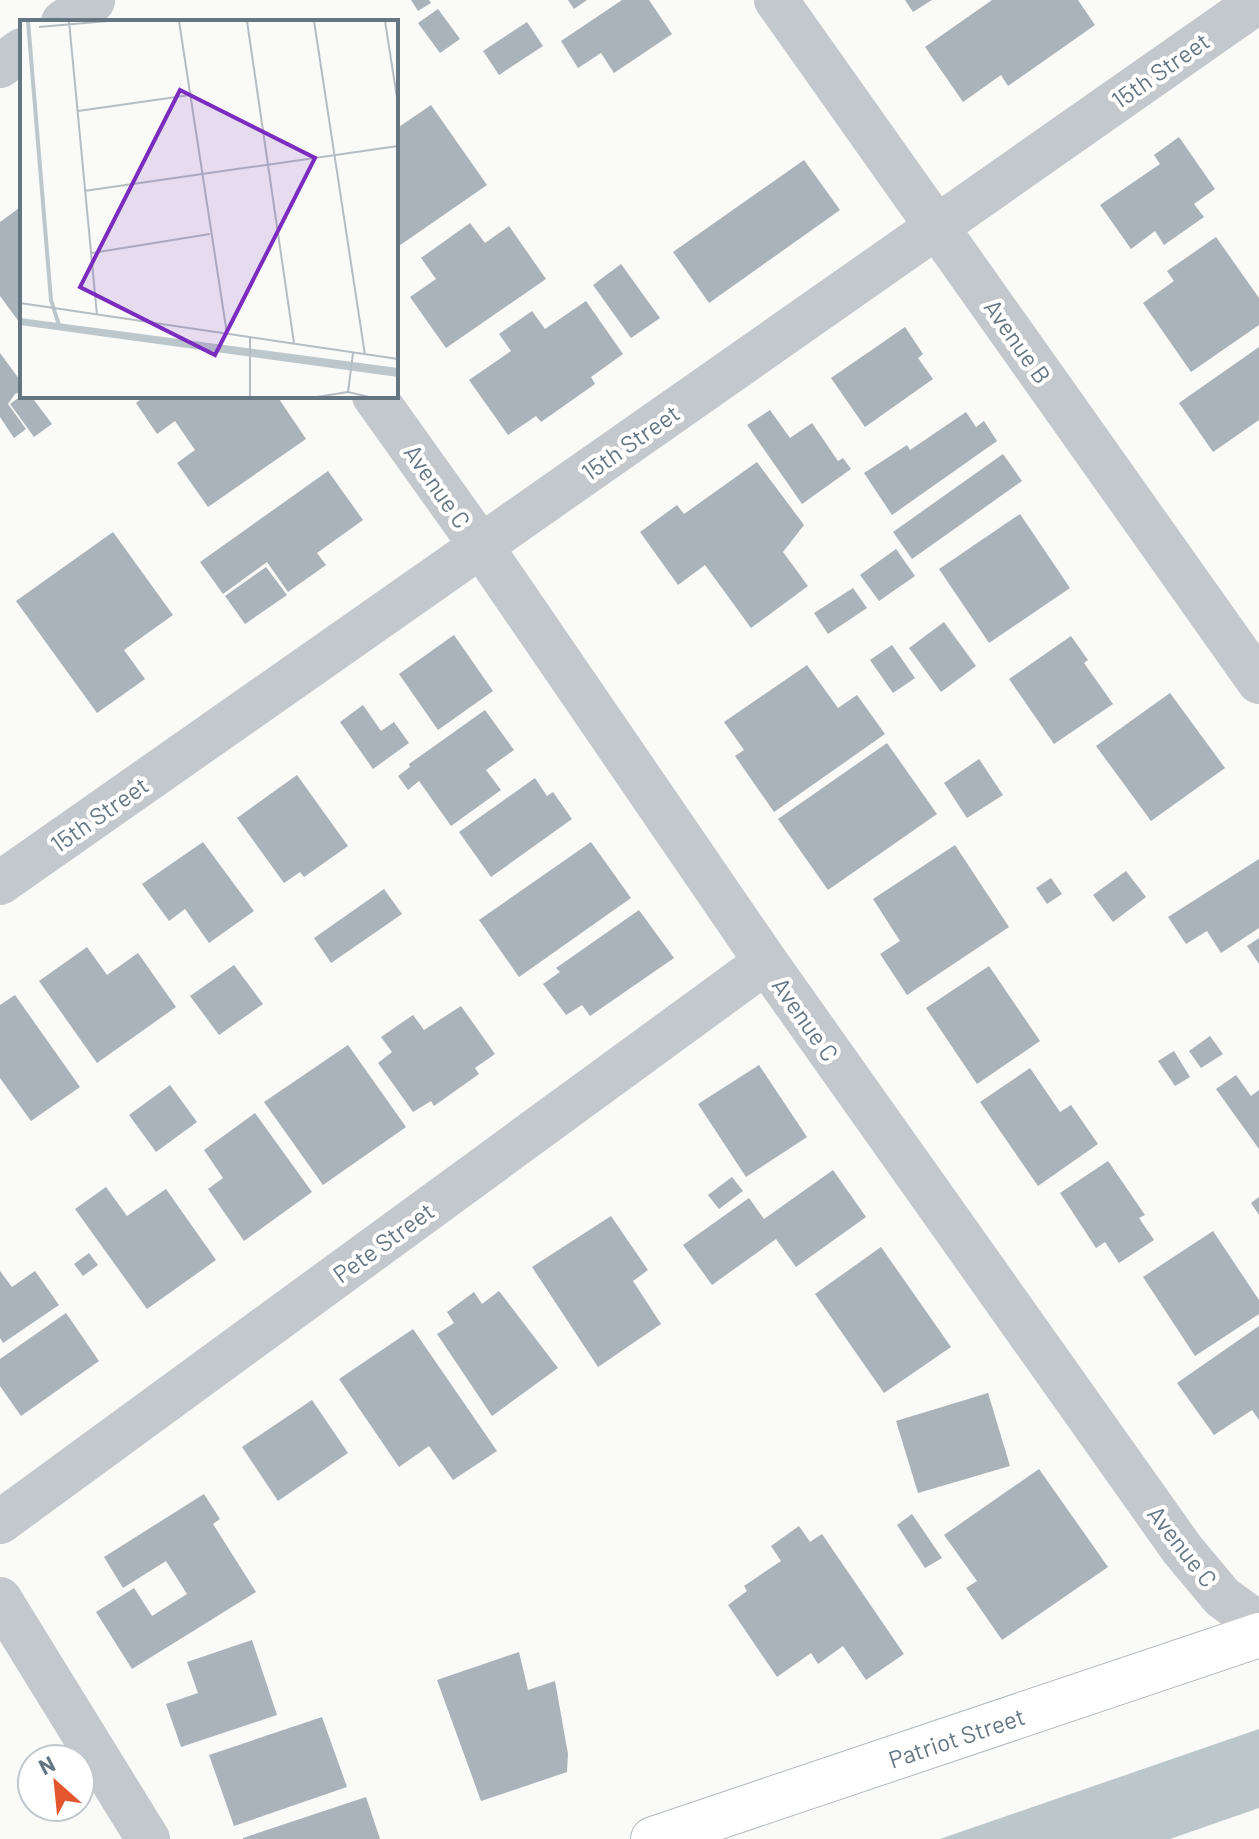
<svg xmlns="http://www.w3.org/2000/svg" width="1259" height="1839" viewBox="0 0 1259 1839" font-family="Barlow,sans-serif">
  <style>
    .water { fill: #bbc7cb }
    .building { fill: #aab3b9 }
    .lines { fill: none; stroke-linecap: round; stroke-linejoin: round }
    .secondary-casing { stroke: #b3babf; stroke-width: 46 }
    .minor { stroke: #c3c8cc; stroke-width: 44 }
    .secondary { stroke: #fff; stroke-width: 44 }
    .labels { text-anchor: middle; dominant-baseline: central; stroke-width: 8; stroke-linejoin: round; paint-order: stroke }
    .street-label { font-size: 24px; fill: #657683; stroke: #fff }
    .inset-river { fill: none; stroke: #bbc7cb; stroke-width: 4 }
    .inset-road { fill: none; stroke: #b5bdc2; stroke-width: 2 }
    .view { fill: #7b2cbf; fill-opacity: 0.15; stroke: #7b2cbf; stroke-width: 4 }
    .inset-edge { fill: none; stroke: #657683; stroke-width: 4 }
  </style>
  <rect width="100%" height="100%" fill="#fafaf8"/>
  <!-- water -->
  <path class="water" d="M1259 1729V1808L1170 1839H940Z"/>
  <!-- building -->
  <g class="building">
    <path d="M411 0H429L431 3 418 11Z"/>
    <path d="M568 0H587L574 9Z"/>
    <path d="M622 0H649L672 34 614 73 601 53 578 68 561 41Z"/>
    <path d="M905 0H932L913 12Z"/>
    <path d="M992 0H1078L1095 25 1008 86 1001 75 963 102 925 47Z"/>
    <path d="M438 9 460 39 440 53 418 23Z"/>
    <path d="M527 22 543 46 499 75 483 51Z"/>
    <path d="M431 105 487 185 396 248V129Z"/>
    <path d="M1179 137 1215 189 1194 204 1204 217 1164 245 1155 231 1131 249 1100 205 1160 164 1154 155Z"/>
    <path d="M804 160 840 210 709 303 673 252Z"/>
    <path d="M22 206V326L0 296V222Z"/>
    <path d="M470 223 485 243 509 226 546 279 446 348 410 297 436 279 421 258Z"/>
    <path d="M1216 237 1259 298V325L1191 372 1143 303 1174 281 1167 271Z"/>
    <path d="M621 264 660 318 631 338 593 285Z"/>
    <path d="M586 301 623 354 591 377 595 384 541 422 536 416 508 435 469 380 511 351 499 334 532 311 545 329Z"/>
    <path d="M905 327 923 354 918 358 933 379 865 427 831 378Z"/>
    <path d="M1259 347V420L1213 452 1179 403Z"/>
    <path d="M0 353 22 383V391L15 394 8 404 26 429 14 438 0 417Z"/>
    <path d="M21 396H31L52 424 34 437 10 404Z"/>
    <path d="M145 396H277L306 439 208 507 177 463 195 450 175 421 157 434 136 403Z"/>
    <path d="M770 410 790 438 812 423 838 461 843 458 851 469 802 504 747 425Z"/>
    <path d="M966 412 976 427 984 421 997 441 892 515 864 473 907 445 910 450Z"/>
    <path d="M1003 454 1022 481 912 559 893 532Z"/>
    <path d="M757 462 804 525 783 552 808 586 751 628 705 565 678 585 640 532 677 505 684 514Z"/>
    <path d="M328 471 363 520 317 553 326 565 288 592 267 562 223 594 200 562Z"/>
    <path d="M1020 514 1070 588 989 643 939 569Z"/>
    <path d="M113 532 173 615 124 650 145 679 97 713 16 601Z"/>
    <path d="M896 549 915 576 879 601 860 575Z"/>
    <path d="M266 567 287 595 245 624 225 596Z"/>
    <path d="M853 588 867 608 828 634 814 613Z"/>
    <path d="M944 622 976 666 941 692 909 648Z"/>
    <path d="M454 635 493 691 438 730 399 674Z"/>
    <path d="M1071 636 1088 660 1084 663 1113 704 1054 744 1009 679Z"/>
    <path d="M892 645 915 678 893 693 870 660Z"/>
    <path d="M807 665 838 708 857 695 885 734 774 812 735 756 744 750 724 722Z"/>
    <path d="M1170 693 1225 768 1151 821 1096 746Z"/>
    <path d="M363 705 381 731 394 722 409 743 373 769 340 722Z"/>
    <path d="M485 710 514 750 486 770 501 790 451 826 419 781 408 790 398 776 410 767 409 764Z"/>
    <path d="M887 743 937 814 828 890 778 819Z"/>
    <path d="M979 759 1003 795 967 818 944 783Z"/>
    <path d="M297 775 348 846 304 877 300 872 284 883 237 818Z"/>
    <path d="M535 778 547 796 553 792 572 819 491 877 459 832Z"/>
    <path d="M203 842 254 911 209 943 185 909 169 921 142 884Z"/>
    <path d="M591 842 631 898 519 977 479 920Z"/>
    <path d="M955 845 1009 927 907 995 880 954 900 941 873 899Z"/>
    <path d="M1259 859V928L1221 953 1207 931 1186 944 1168 917Z"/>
    <path d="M1126 871 1146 897 1113 922 1093 895Z"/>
    <path d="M1051 878 1062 894 1047 904 1036 888Z"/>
    <path d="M384 889 402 914 331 963 314 938Z"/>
    <path d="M639 910 674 958 590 1016 582 1005 566 1015 543 984 560 972 556 968Z"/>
    <path d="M1259 938V964L1247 946Z"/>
    <path d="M87 947 107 975 138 953 176 1007 97 1063 39 981Z"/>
    <path d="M234 965 263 1004 219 1035 190 996Z"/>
    <path d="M989 966 1040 1041 977 1084 926 1008Z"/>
    <path d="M15 995 80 1087 31 1121 0 1078V1005Z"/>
    <path d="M461 1006 495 1054 475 1068 479 1074 434 1106 431 1101 413 1112 378 1063 392 1052 381 1037 413 1015 424 1030Z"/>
    <path d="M1210 1036 1223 1054 1201 1068 1189 1051Z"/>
    <path d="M348 1045 406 1127 323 1185 264 1102Z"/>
    <path d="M1174 1051 1190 1077 1175 1086 1158 1061Z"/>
    <path d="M759 1065 807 1137 746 1177 698 1104Z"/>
    <path d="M1030 1068 1060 1112 1071 1105 1098 1144 1038 1186 980 1102Z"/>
    <path d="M1236 1075 1251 1096 1259 1090V1149L1216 1089Z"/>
    <path d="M170 1085 197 1122 156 1152 129 1115Z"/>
    <path d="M255 1113 312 1192 244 1241 208 1189 223 1178 204 1150Z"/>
    <path d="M1108 1161 1145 1215 1139 1218 1154 1240 1119 1263 1105 1242 1096 1248 1060 1193Z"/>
    <path d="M833 1170 866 1217 796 1267 776 1239 712 1285 683 1245 749 1198 764 1219Z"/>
    <path d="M732 1177 743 1191 719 1209 708 1195Z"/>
    <path d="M106 1187 127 1216 166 1189 216 1260 147 1309 75 1209Z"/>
    <path d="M1259 1197V1215L1251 1203Z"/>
    <path d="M611 1216 648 1270 633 1281 661 1324 598 1367 532 1267Z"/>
    <path d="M1213 1231 1259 1300V1314L1195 1356 1143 1277Z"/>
    <path d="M881 1247 951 1347 884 1393 815 1294Z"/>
    <path d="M89 1253 98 1265 83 1276 74 1264Z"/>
    <path d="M0 1271 12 1287 35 1271 59 1305 3 1343 0 1338Z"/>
    <path d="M499 1291 558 1368 492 1416 437 1334 454 1323 447 1312 474 1292 482 1304Z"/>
    <path d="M66 1313 99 1361 21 1416 0 1386V1359Z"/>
    <path d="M1259 1326V1420L1252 1410 1214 1435 1177 1383Z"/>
    <path d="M413 1329 497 1451 453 1480 429 1446 399 1467 339 1379Z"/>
    <path d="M988 1393 1010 1466 918 1493 896 1421Z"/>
    <path d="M312 1400 348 1453 278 1501 242 1447Z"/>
    <path d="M1039 1469 1108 1567 1002 1640 966 1588 977 1581 944 1535Z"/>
    <path d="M204 1494 220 1519 213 1524 256 1592 132 1669 96 1612 134 1588 152 1616 187 1594 166 1561 123 1588 104 1557Z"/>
    <path d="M912 1514 942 1558 925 1568 897 1525Z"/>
    <path d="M799 1526 810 1542 822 1534 904 1654 866 1680 843 1646 818 1664 811 1653 777 1677 728 1605 747 1591 744 1586 781 1561 771 1546Z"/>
    <path d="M252 1640 277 1715 181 1747 166 1704 198 1693 187 1662Z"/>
    <path d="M519 1652 528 1690 555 1681 568 1754 567 1772 481 1801 437 1680Z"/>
    <path d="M322 1717 347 1787 234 1826 209 1755Z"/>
    <path d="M366 1797 380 1839H243V1838Z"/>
  </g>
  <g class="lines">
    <defs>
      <g id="secondary">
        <path id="s1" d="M653 1839 1259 1635"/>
      </g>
    </defs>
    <!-- secondary casing -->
    <use href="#secondary" class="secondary-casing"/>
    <!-- minor -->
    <g class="minor">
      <path d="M776 0 1259 682"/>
      <path d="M63 22 93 1"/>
      <path d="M0 66 22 50"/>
      <path d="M374 396 481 546 766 962 1182 1549 1222 1597 1259 1624"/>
      <path d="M0 883 1259 1"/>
      <path d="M0 1522 766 962"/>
      <path d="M0 1599 148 1839"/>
    </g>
    <!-- secondary -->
    <use href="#secondary" class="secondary"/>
  </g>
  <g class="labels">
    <!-- street labels -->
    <g class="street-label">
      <text transform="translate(1160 70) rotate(-35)">15th Street</text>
      <text transform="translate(1018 341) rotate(55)">Avenue B</text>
      <text transform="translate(630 442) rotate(-35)">15th Street</text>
      <text transform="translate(438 486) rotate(55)">Avenue C</text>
      <text transform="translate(99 814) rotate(-35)">15th Street</text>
      <text transform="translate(806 1019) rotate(55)">Avenue C</text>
      <text transform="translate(383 1242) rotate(-36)">Pete Street</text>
      <text transform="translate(1183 1546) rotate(52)">Avenue C</text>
      <text stroke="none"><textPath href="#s1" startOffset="320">Patriot Street</textPath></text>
    </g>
  </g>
  <!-- overview -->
  <g transform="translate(20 20)">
    <rect width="378" height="378" fill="#fafaf8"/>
    <path d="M0 298 378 348V357L0 305Z" fill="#bbc7cb"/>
    <path class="inset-river" d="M8 1 31 280 39 305"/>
    <path class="inset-road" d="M49 1 77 295M159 1 207 314M227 1 274 323M294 1 345 335M365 1 378 84M19 7 88 1M58 91 170 75M64 171 378 126M72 233 190 214M0 283 378 339M328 372 333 333M230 377V317M297 377 328 372 349 377"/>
    <path class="view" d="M160 70 295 138 195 335 60 267Z"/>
    <rect width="378" height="378" class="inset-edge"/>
  </g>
  <!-- north arrow -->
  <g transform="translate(56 1783) rotate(333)"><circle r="38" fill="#ffffff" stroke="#c1c8cd" stroke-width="2"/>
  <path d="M0-6L14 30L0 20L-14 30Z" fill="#e4572e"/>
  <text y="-12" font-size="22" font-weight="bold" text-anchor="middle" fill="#657683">N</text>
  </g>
</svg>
